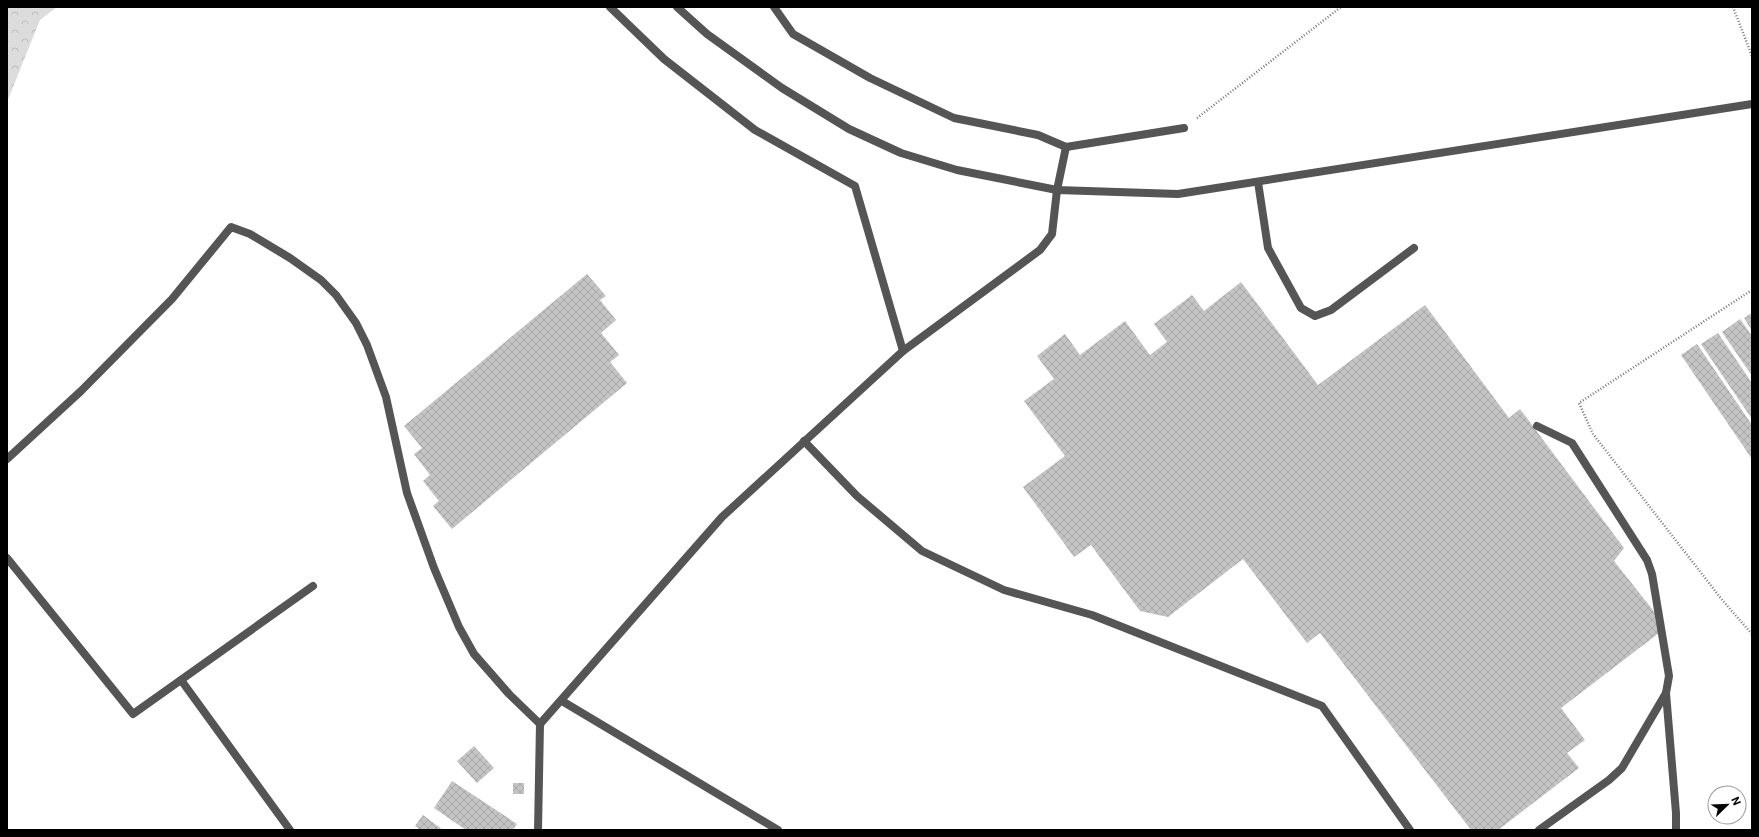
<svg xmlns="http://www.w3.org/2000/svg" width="1759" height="837" viewBox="0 0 1759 837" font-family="Roboto,sans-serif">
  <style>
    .forest { fill: url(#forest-crowns) }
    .building { fill: url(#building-cross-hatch) }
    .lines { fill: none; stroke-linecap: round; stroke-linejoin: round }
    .path { stroke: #777; stroke-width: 2.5; stroke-dasharray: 1 2; stroke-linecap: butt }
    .service { stroke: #555; stroke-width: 8 }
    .minor { stroke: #555; stroke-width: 8 }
    .tertiary { stroke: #555; stroke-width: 8 }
  </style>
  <defs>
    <pattern id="forest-crowns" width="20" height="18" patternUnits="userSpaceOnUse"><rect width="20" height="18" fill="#dcdcdc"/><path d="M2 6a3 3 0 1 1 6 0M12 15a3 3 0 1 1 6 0" fill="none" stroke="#bbb"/></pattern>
    <pattern id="building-cross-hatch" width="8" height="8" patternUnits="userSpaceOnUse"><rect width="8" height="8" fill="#c4c4c4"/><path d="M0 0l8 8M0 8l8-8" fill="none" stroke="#a7a7a7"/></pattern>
  </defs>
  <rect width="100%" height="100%" fill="#fff"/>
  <!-- forest -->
  <path class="forest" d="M7 7H57L40 20 7 102Z"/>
  <!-- building -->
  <g class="building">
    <path d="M587 274 606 296 600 300 616 320 601 333 619 355 610 362 627 383 452 529 433 506 439 501 423 481 430 475 414 454 422 448 404 426Z"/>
    <path d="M1241 282 1318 385 1425 305 1509 418 1520 409 1624 548 1614 561 1656 614 1659 633 1561 708 1585 740 1567 753 1579 768 1498 830H1471L1320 633 1307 643 1243 559 1168 617 1140 611 1091 545 1074 557 1023 487 1065 456 1024 401 1054 379 1037 356 1065 334 1080 355 1125 321 1150 355 1167 342 1154 324 1192 295 1204 311Z"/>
    <path d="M1752 313V331L1744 318Z"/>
    <path d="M1740 319 1752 336V376L1722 332Z"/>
    <path d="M1718 333 1752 383V419L1701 344Z"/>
    <path d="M1697 344 1752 425V459L1681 355Z"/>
    <path d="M474 746 494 768 477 783 457 761Z"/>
    <path d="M452 781 517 824 513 830H466L434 808Z"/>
    <rect x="513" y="783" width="11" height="11"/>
    <path d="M423 815 443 830H420L415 826Z"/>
  </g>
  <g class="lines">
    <!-- path -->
    <g class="path">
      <path d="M1733 7 1752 56"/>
      <path d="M1197 118 1341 7"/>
      <path d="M1752 290 1579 403 1593 434 1723 601 1752 634"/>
    </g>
    <!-- service -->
    <g class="service">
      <path d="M7 459 81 391 172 299 231 227 250 234 290 258 321 280 336 295 356 323 367 345 386 397 407 493 434 568 459 627 474 654 509 694 540 724"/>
      <path d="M7 558 133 714 313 586"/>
      <path d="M181 680 290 830"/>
      <path d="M1666 693 1676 813V830"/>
    </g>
    <!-- minor -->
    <g class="minor">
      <path d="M610 7 664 59 755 130 855 186 903 351"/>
      <path d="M774 7 793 34 870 78 954 118 1038 135 1066 147 1184 128"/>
      <path d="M1258 182 1268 248 1301 308 1315 316 1331 310 1414 248"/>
      <path d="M1537 426 1572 443 1647 560 1652 574 1669 676 1666 693 1622 768 1609 780 1539 830"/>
      <path d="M804 441 857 496 922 551 1004 590 1092 615 1322 706 1410 830"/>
      <path d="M562 701 778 830"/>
      <path d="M538 830 540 724 722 517 903 351 1040 250 1052 234 1057 190 1066 147"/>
    </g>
    <!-- tertiary -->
    <path class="tertiary" d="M677 7 707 34 782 88 849 129 901 153 957 170 1057 190 1178 194 1752 104"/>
  </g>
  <!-- border -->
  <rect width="1759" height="837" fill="none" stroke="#000000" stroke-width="16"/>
  <!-- north arrow -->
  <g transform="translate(1727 805) rotate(67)"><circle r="19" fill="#ffffff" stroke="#999999"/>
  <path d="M0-3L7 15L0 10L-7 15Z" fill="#000000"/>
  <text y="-6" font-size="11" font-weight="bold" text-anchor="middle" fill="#000000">N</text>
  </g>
</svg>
